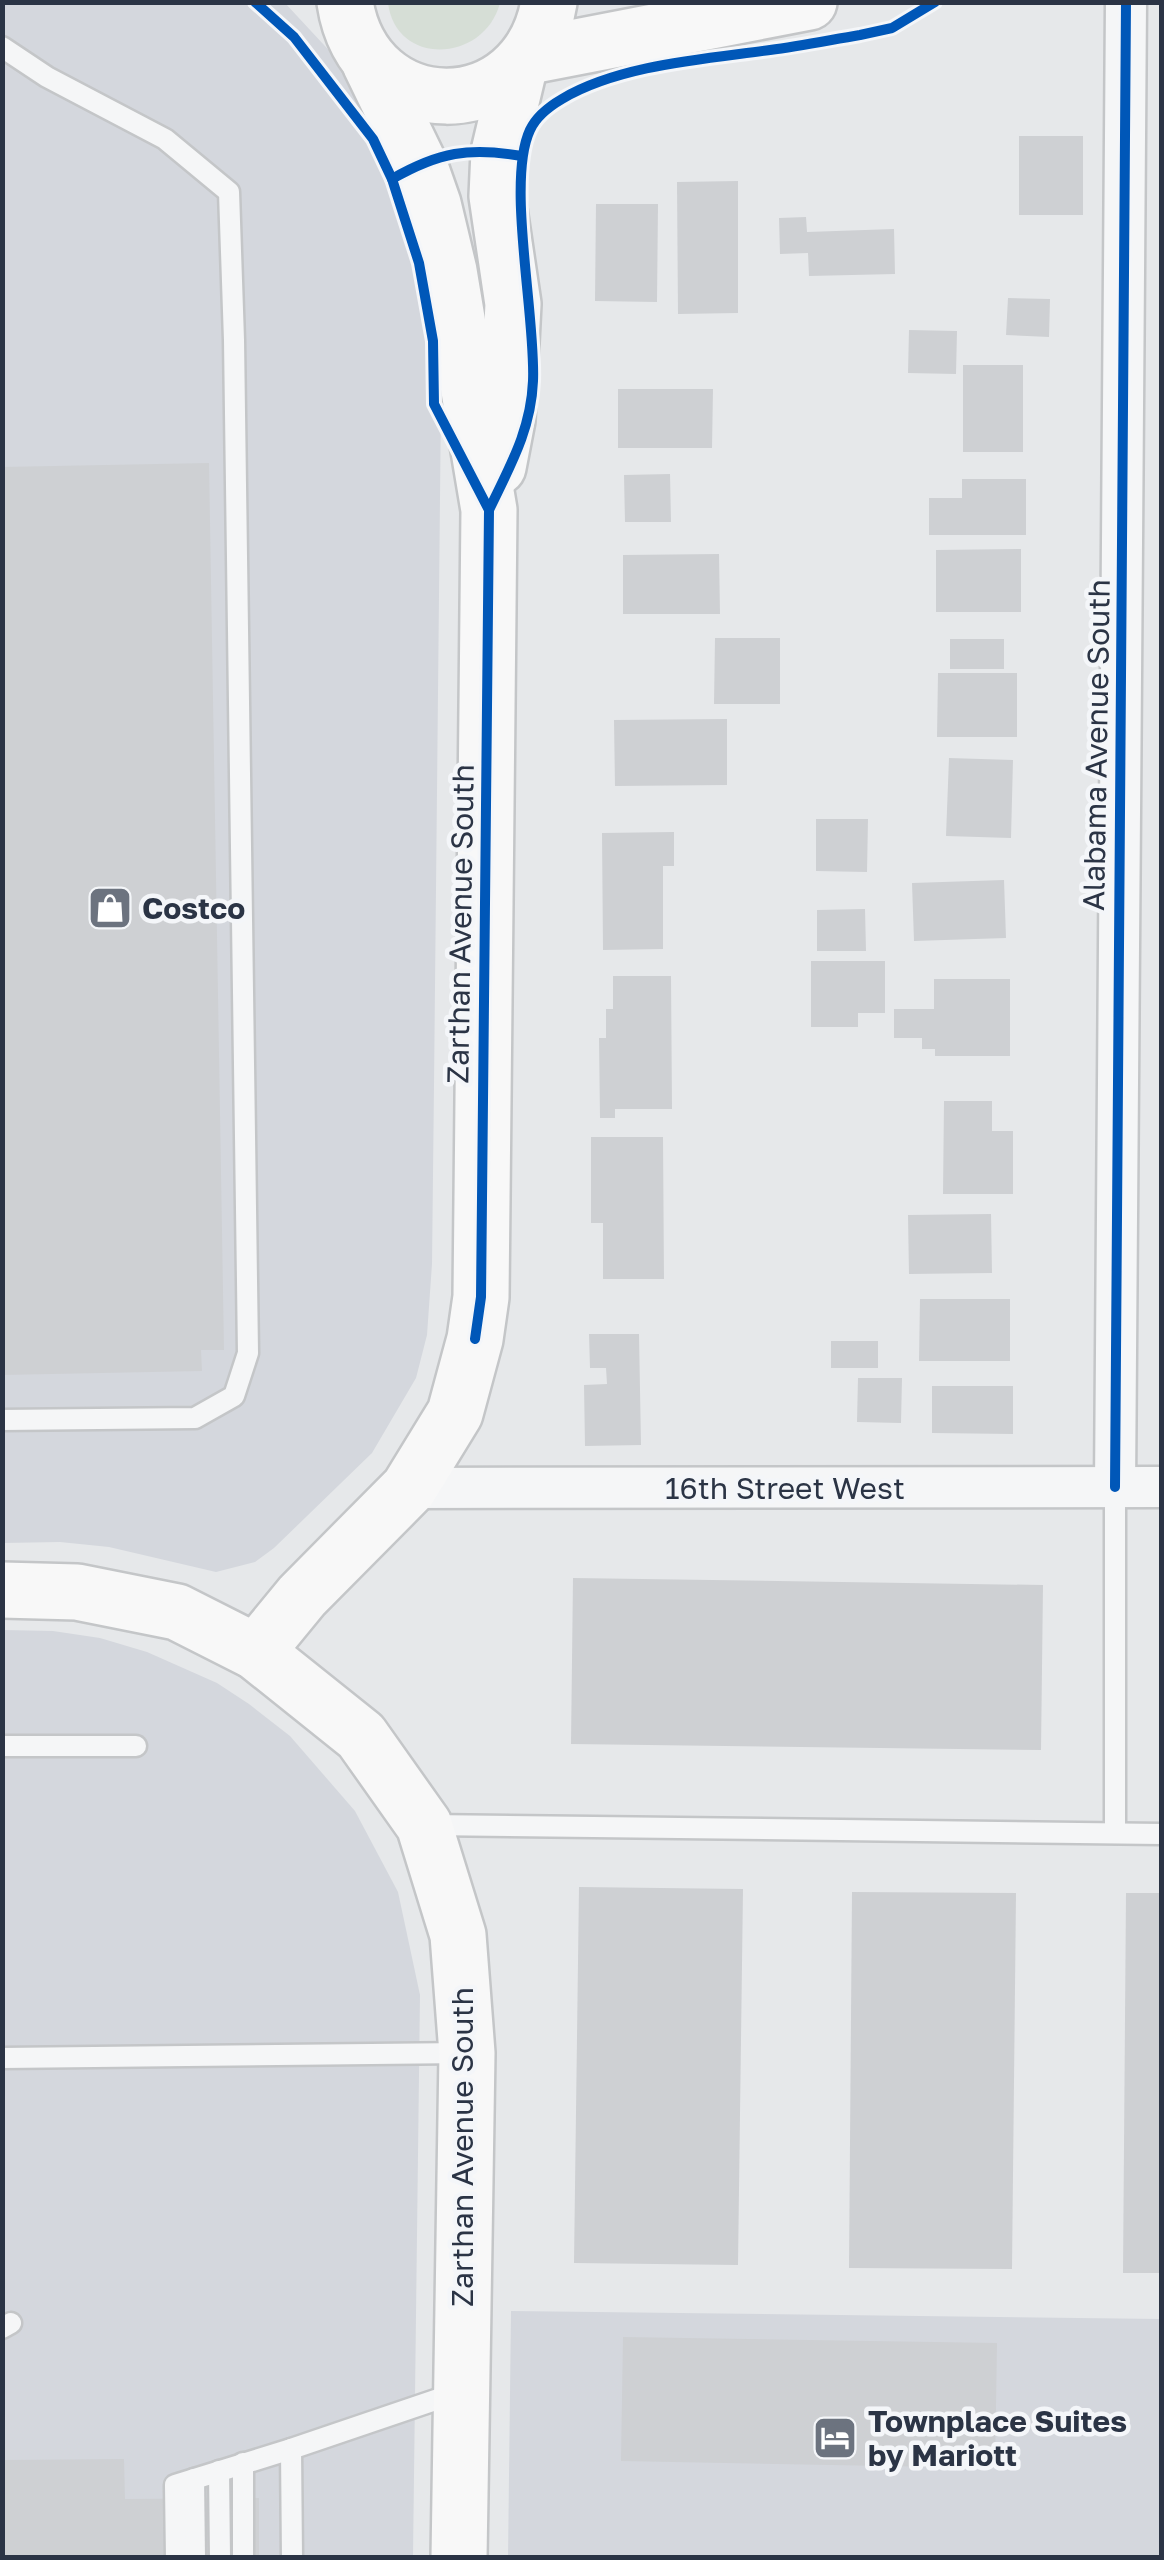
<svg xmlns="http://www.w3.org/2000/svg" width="1164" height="2560" viewBox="0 0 1164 2560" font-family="'Golos Text',sans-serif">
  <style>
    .built { fill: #d4d7dd }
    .green { fill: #d6ded6 }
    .building { fill: #ced0d3 }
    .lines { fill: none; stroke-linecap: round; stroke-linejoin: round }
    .lane-casing { stroke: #c4c6c8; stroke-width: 25 }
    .street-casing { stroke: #c4c6c8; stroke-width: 45 }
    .secondary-casing { stroke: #c4c6c8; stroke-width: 60 }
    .lane { stroke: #f5f6f7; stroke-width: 20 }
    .street { stroke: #f5f6f7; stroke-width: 40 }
    .secondary { stroke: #f8f8f8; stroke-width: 55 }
    .cycleway-casing { stroke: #f4f6f9; stroke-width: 16 }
    .cycleway { stroke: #0057b8; stroke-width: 10 }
    .labels { text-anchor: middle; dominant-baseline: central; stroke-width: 9; stroke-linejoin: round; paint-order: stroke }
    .street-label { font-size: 30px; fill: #2b3445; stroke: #f4f6f9 }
    .poi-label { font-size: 30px; font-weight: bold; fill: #2b3445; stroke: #f4f6f9; text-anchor: start }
  </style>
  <rect width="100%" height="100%" fill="#e6e8ea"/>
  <!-- built -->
  <g class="built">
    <path d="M2 3H285L337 59 354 87 405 194 437 337 441 400 434 1085 432 1264 427 1335 416 1378 372 1453 274 1548 255 1562 216 1572 109 1547 60 1542 3 1543Z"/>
    <path d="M3 1630 53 1631 100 1638 147 1652 217 1683 249 1704 290 1736 355 1811 398 1892 420 1995 413 2557 3 2558Z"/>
    <path d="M511 2311 1161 2319V2557L508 2558Z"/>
  </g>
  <!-- green -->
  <path class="green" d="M388 3V2L500 3C484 63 396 67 388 3Z"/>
  <!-- building -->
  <g class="building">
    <rect x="1019" y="136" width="64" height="79"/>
    <path d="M738 181V313L678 314 677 182Z"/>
    <path d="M596 204H658L657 302 595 301Z"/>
    <path d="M806 217 807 232 894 229 895 274 809 276 808 253 780 254 779 218Z"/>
    <path d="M1008 298 1050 299 1049 337 1006 335Z"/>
    <path d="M909 330 957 331 956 374 908 373Z"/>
    <rect x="963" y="365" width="60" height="87"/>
    <path d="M618 389H713L712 448H618Z"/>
    <path d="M209 463 224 1350H201L202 1371 2 1375V467Z"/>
    <path d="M670 474 671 522H625L624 475Z"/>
    <path d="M962 479H1026V535H929V498H962Z"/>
    <path d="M1021 549V612H936V550Z"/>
    <path d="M719 554 720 614H623V555Z"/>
    <path d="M715 638H780V704H714Z"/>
    <rect x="950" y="639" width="54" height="30"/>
    <path d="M938 673H1017V737H937Z"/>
    <path d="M727 719V785L615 786 614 720Z"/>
    <path d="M949 758 1013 760 1011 838 946 836Z"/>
    <path d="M816 819H868L867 872 816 871Z"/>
    <path d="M674 832V866H663V949L603 950 602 833Z"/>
    <path d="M1004 880 1006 938 914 941 912 883Z"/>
    <path d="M865 909 866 951H817V910Z"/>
    <path d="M811 961H885V1013H858V1027H811Z"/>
    <path d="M613 976H671L672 1109H615V1118H600L599 1038H606V1009H613Z"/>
    <path d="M934 979H1010V1056H935V1049H922V1038H894V1009H934Z"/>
    <path d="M944 1101H992V1131H1013V1194H943Z"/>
    <path d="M591 1137H663L664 1279H603V1223H591Z"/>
    <path d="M991 1214 992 1273 909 1274 908 1215Z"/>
    <path d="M920 1299H1010V1361H919Z"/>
    <path d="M589 1334H639L641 1445 585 1446 584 1385 607 1384 606 1368H590Z"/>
    <rect x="831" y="1341" width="47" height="27"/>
    <path d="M858 1378H902L901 1423 857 1422Z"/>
    <path d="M932 1386H1013V1434L932 1433Z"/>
    <path d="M573 1578 1043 1585 1041 1750 571 1744Z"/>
    <path d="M579 1887 743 1889 738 2265 574 2263Z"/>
    <path d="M852 1892 1016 1893 1012 2269 849 2268Z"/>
    <path d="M1126 1893H1162V2273H1123Z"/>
    <path d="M623 2337 997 2343 995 2468 621 2461Z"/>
    <path d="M124 2459 125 2499 259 2498V2558H2V2460Z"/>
  </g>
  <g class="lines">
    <defs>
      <g id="lane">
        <path d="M2 47 47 77 165 139 229 192 234 340 248 1353 234 1396 195 1418 2 1420"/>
        <path d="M1115 1487V1833"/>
        <path d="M2 1746H136"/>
        <path d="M429 1825 1162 1834"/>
        <path d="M2 2058 465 2053"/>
        <path d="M2 2328 11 2323"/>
        <path d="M243 2463V2558"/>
        <path d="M219 2471 220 2558"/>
        <path d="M194 2479 195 2558"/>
        <path d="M176 2558 175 2485 291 2449"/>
        <path d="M292 2558 291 2449 456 2393"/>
      </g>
      <g id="street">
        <path d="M1115 1487 1126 2"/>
        <path d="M409 1488 1162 1487"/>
      </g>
      <g id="secondary">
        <path d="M345 2C364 127 528 128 549 2"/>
        <path d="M530 56 809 2"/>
        <path d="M498 467 507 420 513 304 497 196 499 152 519 68"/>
        <path d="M2 1590 77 1592 177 1612 256 1652 361 1736 424 1825 458 1935 467 2053 459 2558"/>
        <path d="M256 1652 302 1596 409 1488 455 1413 475 1339 481 1297 489 510 449 271 433 204 419 164 370 63"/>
      </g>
    </defs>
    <!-- lane casing -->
    <use href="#lane" class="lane-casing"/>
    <!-- street casing -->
    <use href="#street" class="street-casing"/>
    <!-- secondary casing -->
    <use href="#secondary" class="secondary-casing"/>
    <!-- lane -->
    <use href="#lane" class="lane"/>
    <!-- street -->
    <use href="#street" class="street"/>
    <!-- secondary -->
    <use href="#secondary" class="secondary"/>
    <defs>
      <g id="cycleway">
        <path d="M255 2 294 37 373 139 392 179 419 263 433 341 434 404 489 510"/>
        <path d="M392 179C439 152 469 147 522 156"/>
        <path d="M475 1339 481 1297 489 510C510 466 531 430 533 381 536 317 506 181 530 130 536 117 550 106 562 99 619 65 705 59 770 50 800 46 830 40 860 35L892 28 935 2"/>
        <path d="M1115 1487 1126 2"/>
      </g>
    </defs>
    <!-- cycleway casing -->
    <use href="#cycleway" class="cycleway-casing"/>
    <!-- cycleway -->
    <use href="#cycleway" class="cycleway"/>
  </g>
  <!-- icons -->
  <defs>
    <symbol id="shop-square" viewBox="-11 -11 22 22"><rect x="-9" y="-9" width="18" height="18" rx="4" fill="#6c737f" stroke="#f4f6f9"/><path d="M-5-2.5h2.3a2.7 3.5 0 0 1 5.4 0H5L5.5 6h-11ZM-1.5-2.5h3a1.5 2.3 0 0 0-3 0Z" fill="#fff"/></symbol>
    <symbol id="hotel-square" viewBox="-11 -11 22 22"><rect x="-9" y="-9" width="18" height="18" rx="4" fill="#6c737f" stroke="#f4f6f9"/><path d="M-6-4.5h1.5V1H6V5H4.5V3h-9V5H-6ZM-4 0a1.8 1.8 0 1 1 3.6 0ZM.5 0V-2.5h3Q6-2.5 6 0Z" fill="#fff"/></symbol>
  </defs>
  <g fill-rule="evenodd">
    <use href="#shop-square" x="85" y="883" width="50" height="50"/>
    <use href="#hotel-square" x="810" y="2413" width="50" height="50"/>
  </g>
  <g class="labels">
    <!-- street labels -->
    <g class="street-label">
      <text transform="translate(1096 745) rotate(-89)">Alabama Avenue South</text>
      <text transform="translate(460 924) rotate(-89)">Zarthan Avenue South</text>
      <text x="785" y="1488">16th Street West</text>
      <text transform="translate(462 2147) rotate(-90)">Zarthan Avenue South</text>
    </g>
    <!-- poi labels -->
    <g class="poi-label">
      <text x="142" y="908">Costco</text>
      <text x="868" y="2421">Townplace Suites<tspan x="868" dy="34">by Mariott</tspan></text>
    </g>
  </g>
  <!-- border -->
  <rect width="1164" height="2560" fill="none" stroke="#2b3445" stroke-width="10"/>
</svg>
